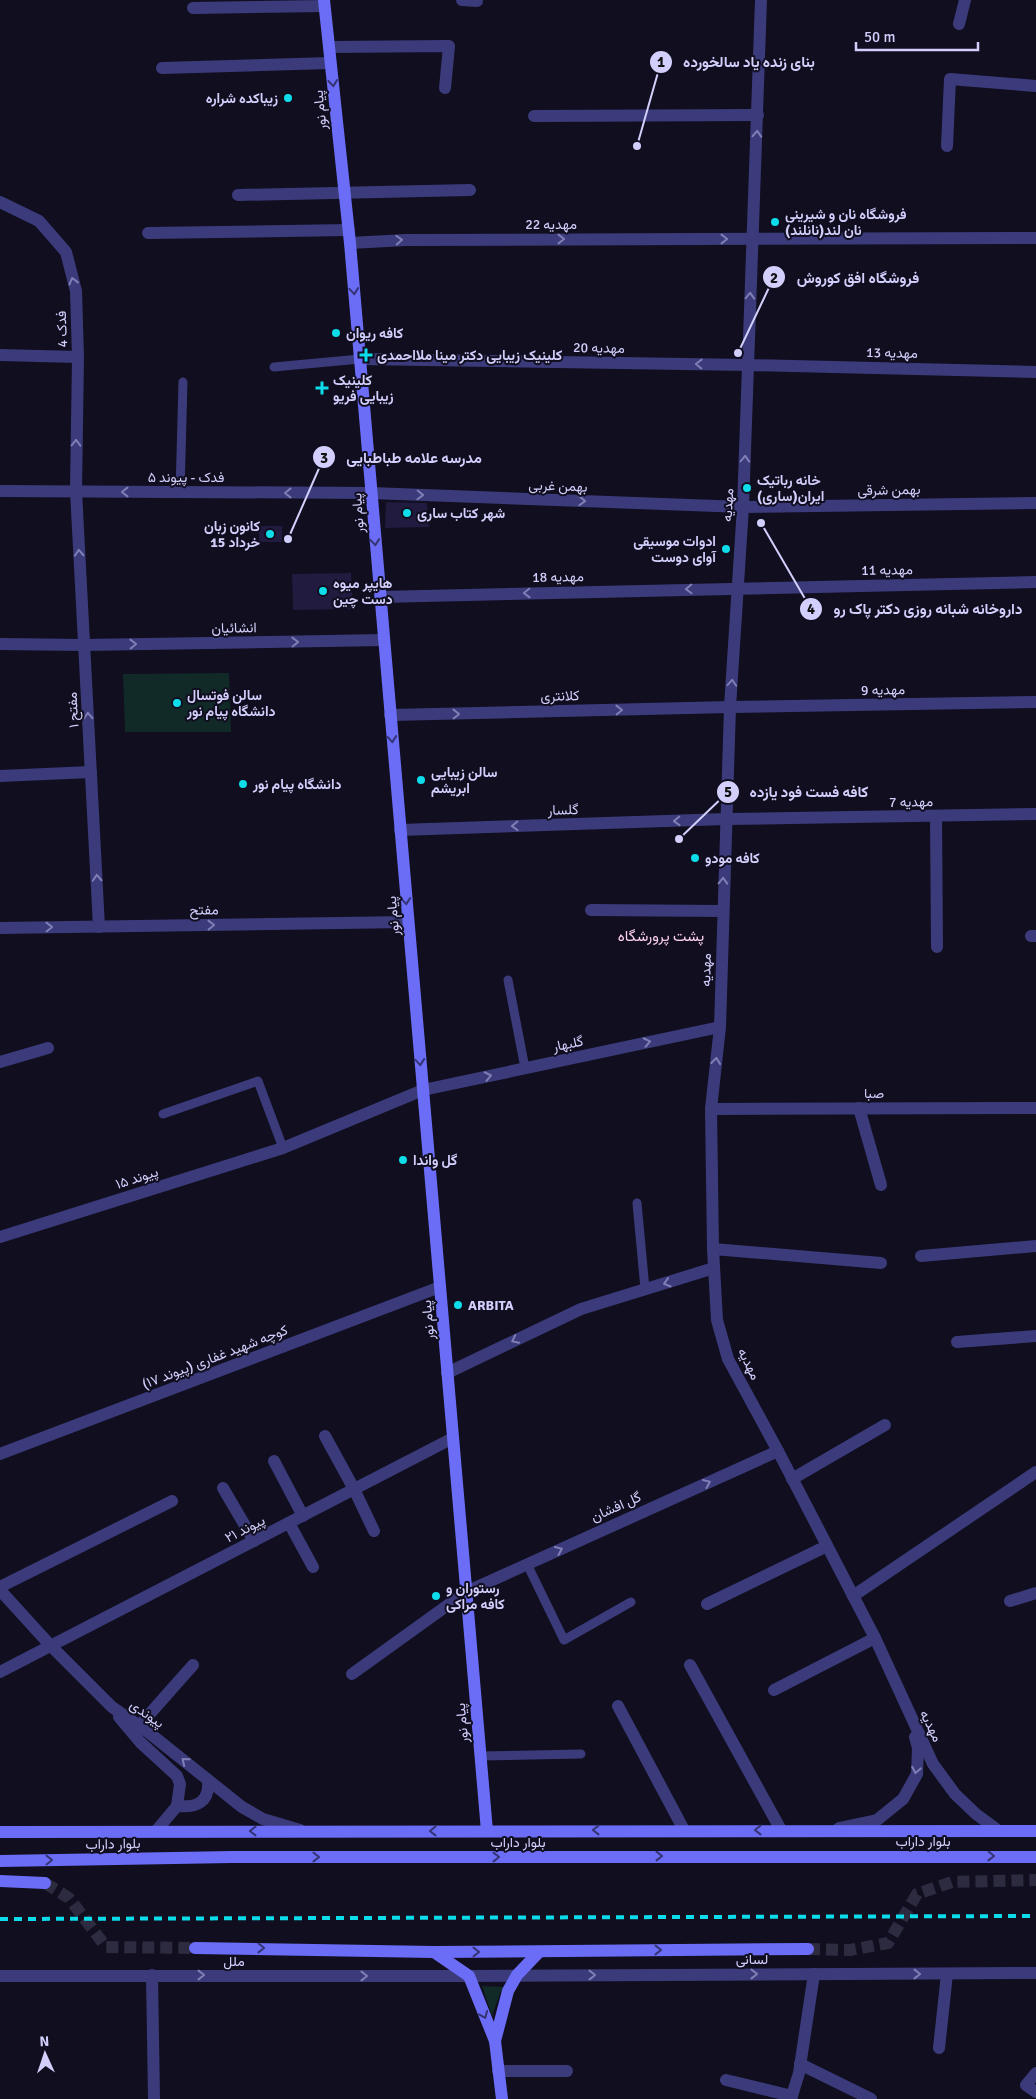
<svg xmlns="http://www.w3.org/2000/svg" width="1036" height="2099" viewBox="0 0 1036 2099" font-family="Signika,Vazirmatn,sans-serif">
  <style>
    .green { fill: #112927 }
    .building { fill: #211b3f }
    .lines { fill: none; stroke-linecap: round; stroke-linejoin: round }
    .secondary-tunnel { stroke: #2d2b40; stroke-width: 12; stroke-dasharray: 12 6; stroke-linecap: butt }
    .service { stroke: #3b3b7b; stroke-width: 9 }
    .minor { stroke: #3b3b7b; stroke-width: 12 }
    .tertiary { stroke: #3b3b7b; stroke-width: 12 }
    .secondary { stroke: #6b6df7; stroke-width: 12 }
    .rail { stroke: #0ddcea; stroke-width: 4; stroke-dasharray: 8 6; stroke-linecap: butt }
    .oneway { stroke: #343475 }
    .oneway2 { stroke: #7f7eb5 }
    .poi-dot { fill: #0ddcea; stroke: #100e1f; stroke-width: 2 }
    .labels { text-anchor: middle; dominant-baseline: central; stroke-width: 4; stroke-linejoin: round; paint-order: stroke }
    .poi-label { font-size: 14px; font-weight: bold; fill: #d2cffc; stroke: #100e1f; text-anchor: start }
    .street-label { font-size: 14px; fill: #d2cffc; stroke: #100e1f }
    .neighbourhood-label { font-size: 15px; fill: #fcd0ee; stroke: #100e1f }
    .leader { fill: none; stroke: #d2cffc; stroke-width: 2 }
    .callout-dot { fill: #d2cffc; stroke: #100e1f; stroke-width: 2 }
    .mark-label { font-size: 15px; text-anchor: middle; font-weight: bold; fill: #111 }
    .callout-label { font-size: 15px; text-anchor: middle; font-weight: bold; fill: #d2cffc; stroke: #100e1f; stroke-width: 4; stroke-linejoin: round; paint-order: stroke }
  </style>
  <rect width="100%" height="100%" fill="#100e1f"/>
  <!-- green -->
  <g class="green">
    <path d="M229 673 231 732H125L123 674Z"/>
    <path d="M482 1986 505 1987 500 1993 492 2016Z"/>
  </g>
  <!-- building -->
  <g class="building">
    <path d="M386 502 427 503 429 527 385 528Z"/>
    <rect x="259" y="526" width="23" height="16"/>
    <path d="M351 573 353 609 293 610 292 574Z"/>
  </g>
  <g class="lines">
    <!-- secondary-tunnel -->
    <g class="secondary-tunnel">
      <path d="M45 1883 69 1898 106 1947 195 1948"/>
      <path d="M808 1949 850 1950 888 1943 917 1894 952 1882 1036 1880"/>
    </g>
    <!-- service -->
    <g class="service">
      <path d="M274 367 360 359"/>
      <path d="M180 492 183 382"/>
      <path d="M508 980 525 1068"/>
      <path d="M163 1114 258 1081 283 1148"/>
      <path d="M637 1203 645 1289"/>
      <path d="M527 1564 564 1640 631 1602"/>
      <path d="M480 1756 581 1754"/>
    </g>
    <!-- minor -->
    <g class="minor">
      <path d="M462 0 477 1"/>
      <path d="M193 8 324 6"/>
      <path d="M959 24 965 0"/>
      <path d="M329 47 449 46 445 88"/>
      <path d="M162 68 330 63"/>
      <path d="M534 116 758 115"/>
      <path d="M947 146 950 79 1036 86"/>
      <path d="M238 195 470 190"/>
      <path d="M0 202 39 221 66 252 76 291 78 357 76 491 99 927"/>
      <path d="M148 233 349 230"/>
      <path d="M350 243 406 240 1036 238"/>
      <path d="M0 355 78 357"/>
      <path d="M360 359 748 365 1036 372"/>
      <path d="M371 493 743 507 1036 503"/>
      <path d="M380 597 1036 582"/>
      <path d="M0 644 84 645 384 640"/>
      <path d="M390 715 730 707 1036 702"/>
      <path d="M0 776 91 772"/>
      <path d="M936 816 937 947"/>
      <path d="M400 830 726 819 1036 814"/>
      <path d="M591 910 722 911"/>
      <path d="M0 928 408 922"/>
      <path d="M1031 936H1036"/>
      <path d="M0 1062 48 1048"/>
      <path d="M859 1108 881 1185"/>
      <path d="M0 1237 283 1148 423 1090 720 1027"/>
      <path d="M713 1249 881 1263"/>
      <path d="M921 1256 1036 1246"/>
      <path d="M957 1342 1036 1336"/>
      <path d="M447 1373 581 1309 714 1268"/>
      <path d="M325 1436 354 1489 374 1531"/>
      <path d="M0 1454 440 1287"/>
      <path d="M274 1461 303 1516"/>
      <path d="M792 1479 885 1425"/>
      <path d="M223 1488 254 1541"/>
      <path d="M289 1523 313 1567"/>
      <path d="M0 1587 172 1501"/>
      <path d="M853 1596 1036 1472"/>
      <path d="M1010 1601 1036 1593"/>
      <path d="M707 1604 827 1546"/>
      <path d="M690 1665 781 1830"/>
      <path d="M0 1672 453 1438"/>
      <path d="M352 1674 466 1592 778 1451"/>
      <path d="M774 1690 875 1638"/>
      <path d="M618 1706 684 1830"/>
      <path d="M139 1726 193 1665"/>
      <path d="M152 1975 154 2099"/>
      <path d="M0 1976H469L1036 1973"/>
      <path d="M939 2048 947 1974"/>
      <path d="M800 2064 871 2099"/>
      <path d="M498 2071H567"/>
      <path d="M1036 2073 1026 2085 1036 2092"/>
      <path d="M726 2080 792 2096"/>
      <path d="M791 2099 799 2073 814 1974"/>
    </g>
    <!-- tertiary -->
    <g class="tertiary">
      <path d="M761 0 743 507 730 707 720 1027 711 1109 713 1249 717 1320 728 1359 778 1451 875 1638 933 1764 955 1794 976 1814 999 1831"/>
      <path d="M0 491 371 493"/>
      <path d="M711 1109 1036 1108"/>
      <path d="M0 1590 50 1645 112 1707 148 1732 242 1807 263 1819 300 1830"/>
      <path d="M119 1717 140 1742 177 1776 180 1784 177 1806 156 1831"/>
      <path d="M177 1806C197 1808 210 1802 208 1780"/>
      <path d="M839 1828 877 1820 903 1799 917 1774 918 1748 915 1737"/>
    </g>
    <!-- secondary -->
    <g class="secondary">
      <path d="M324 0 350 243 487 1831"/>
      <path d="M0 1832 1036 1831"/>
      <path d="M0 1861 232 1857H1036"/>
      <path d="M0 1881 45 1883"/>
      <path d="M195 1948 434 1952 808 1949"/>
      <path d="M434 1952 469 1976 495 2041 502 2099"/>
      <path d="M495 2041 508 1991 517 1975 539 1952"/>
    </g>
    <!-- rail -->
    <path class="rail" d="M0 1919 1036 1916"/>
  </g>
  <!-- one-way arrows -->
  <defs><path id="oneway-chevron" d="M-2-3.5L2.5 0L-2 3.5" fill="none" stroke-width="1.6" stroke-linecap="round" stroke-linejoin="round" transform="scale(1.25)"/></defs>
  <g class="oneway">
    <use href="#oneway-chevron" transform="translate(333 83) rotate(84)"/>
    <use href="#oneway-chevron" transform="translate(354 291) rotate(85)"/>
    <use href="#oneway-chevron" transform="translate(375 542) rotate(85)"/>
    <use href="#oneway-chevron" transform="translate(392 739) rotate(85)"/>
    <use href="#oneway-chevron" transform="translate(406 901) rotate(85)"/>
    <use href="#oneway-chevron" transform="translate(420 1062) rotate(85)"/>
    <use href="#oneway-chevron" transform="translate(596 1830) rotate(180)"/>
    <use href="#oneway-chevron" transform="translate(758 1830) rotate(180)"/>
    <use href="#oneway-chevron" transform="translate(253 1831) rotate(180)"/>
    <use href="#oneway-chevron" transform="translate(433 1831) rotate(-180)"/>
    <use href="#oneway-chevron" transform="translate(659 1856)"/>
    <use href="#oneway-chevron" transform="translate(991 1856) rotate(1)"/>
    <use href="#oneway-chevron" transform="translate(316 1857)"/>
    <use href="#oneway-chevron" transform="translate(496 1857)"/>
    <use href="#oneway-chevron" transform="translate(49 1860) rotate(-1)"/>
    <use href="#oneway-chevron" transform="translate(261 1948) rotate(1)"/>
    <use href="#oneway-chevron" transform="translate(658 1950)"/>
    <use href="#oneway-chevron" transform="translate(476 1952)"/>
    <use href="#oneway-chevron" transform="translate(484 2015) rotate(68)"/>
  </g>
  <g class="oneway2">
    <use href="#oneway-chevron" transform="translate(757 134) rotate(-87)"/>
    <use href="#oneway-chevron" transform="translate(561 239)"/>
    <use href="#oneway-chevron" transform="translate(724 239)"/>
    <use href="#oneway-chevron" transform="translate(399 240) rotate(-3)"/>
    <use href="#oneway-chevron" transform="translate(73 281) rotate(-104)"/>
    <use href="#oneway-chevron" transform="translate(750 296) rotate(-88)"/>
    <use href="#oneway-chevron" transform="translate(699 364) rotate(-179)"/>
    <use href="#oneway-chevron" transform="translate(76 443) rotate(-89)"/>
    <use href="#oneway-chevron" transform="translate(745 459) rotate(-88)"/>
    <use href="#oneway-chevron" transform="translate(125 492) rotate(-180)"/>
    <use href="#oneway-chevron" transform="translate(288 493) rotate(-180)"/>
    <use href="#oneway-chevron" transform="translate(420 495) rotate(2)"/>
    <use href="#oneway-chevron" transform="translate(582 501) rotate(2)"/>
    <use href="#oneway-chevron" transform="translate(79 553) rotate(-93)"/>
    <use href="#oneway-chevron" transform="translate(689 589) rotate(178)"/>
    <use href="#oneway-chevron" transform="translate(527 593) rotate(179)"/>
    <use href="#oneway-chevron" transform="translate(295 642) rotate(-1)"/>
    <use href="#oneway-chevron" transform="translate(133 644) rotate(-1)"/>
    <use href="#oneway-chevron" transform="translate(732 683) rotate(-86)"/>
    <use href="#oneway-chevron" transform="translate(619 710) rotate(-1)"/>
    <use href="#oneway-chevron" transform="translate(456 714) rotate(-1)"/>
    <use href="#oneway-chevron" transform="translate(88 716) rotate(-93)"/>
    <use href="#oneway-chevron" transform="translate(677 821) rotate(178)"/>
    <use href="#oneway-chevron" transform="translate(515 826) rotate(178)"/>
    <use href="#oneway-chevron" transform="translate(97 878) rotate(-93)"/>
    <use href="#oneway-chevron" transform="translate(723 881) rotate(-88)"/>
    <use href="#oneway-chevron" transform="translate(211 925) rotate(-1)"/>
    <use href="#oneway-chevron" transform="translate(49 927) rotate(-1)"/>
    <use href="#oneway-chevron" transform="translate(647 1042) rotate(-12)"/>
    <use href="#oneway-chevron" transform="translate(716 1061) rotate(-84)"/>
    <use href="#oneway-chevron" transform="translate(488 1076) rotate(-12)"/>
    <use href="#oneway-chevron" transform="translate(667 1283) rotate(163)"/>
    <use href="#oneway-chevron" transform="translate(515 1340) rotate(154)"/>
    <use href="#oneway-chevron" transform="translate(707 1483) rotate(-24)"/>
    <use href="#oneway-chevron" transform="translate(559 1550) rotate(-24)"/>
    <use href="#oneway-chevron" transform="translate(185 1761) rotate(-141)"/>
    <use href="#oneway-chevron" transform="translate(916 1770) rotate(101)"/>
    <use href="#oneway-chevron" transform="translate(754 1974)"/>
    <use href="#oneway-chevron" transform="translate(917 1974)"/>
    <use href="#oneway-chevron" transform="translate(201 1975)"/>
    <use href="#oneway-chevron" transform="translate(592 1975)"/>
    <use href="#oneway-chevron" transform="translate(364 1976)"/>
  </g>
  <!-- markers -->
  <g class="poi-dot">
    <circle cx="288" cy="98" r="5"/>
    <circle cx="775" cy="222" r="5"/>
    <circle cx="336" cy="333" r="5"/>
    <path d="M363.5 347.5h5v5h5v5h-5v5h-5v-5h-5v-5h5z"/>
    <path d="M319.5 380.5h5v5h5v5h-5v5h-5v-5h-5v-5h5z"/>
    <circle cx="747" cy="488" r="5"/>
    <circle cx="407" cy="513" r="5"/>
    <circle cx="270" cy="534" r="5"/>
    <circle cx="726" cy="549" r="5"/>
    <circle cx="323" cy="591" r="5"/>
    <circle cx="177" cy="703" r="5"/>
    <circle cx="421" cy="780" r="5"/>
    <circle cx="243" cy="784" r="5"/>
    <circle cx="695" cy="858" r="5"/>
    <circle cx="403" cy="1160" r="5"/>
    <circle cx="458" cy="1305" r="5"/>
    <circle cx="436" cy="1596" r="5"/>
  </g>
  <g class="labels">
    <!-- poi labels -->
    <g class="poi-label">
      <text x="278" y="98" text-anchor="end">زیباکده شراره</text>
      <text x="785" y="214">فروشگاه نان و شیرینی<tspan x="785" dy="16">نان لند(نانلند)</tspan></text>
      <text x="346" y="333">کافه ریوان</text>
      <text x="377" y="355">کلینیک زیبایی دکتر مینا ملااحمدی</text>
      <text x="333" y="380">کلینیک<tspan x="333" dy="16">زیبایی فریو</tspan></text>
      <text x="757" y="480">خانه رباتیک<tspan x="757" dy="16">ایران(ساری)</tspan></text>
      <text x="417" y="513">شهر کتاب ساری</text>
      <text x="260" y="526" text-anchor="end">کانون زبان<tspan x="260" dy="16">15 خرداد</tspan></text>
      <text x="716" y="541" text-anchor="end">ادوات موسیقی<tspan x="716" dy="16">آوای دوست</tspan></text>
      <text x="333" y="583">هایپر میوه<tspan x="333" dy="16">دست چین</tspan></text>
      <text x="187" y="695">سالن فوتسال<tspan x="187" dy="16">دانشگاه پیام نور</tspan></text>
      <text x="431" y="772">سالن زیبایی<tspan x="431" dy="16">ابریشم</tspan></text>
      <text x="253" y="784">دانشگاه پیام نور</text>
      <text x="705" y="858">کافه مودو</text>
      <text x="413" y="1160">گل واندا</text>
      <text x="468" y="1305">ARBITA</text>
      <text x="446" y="1588">رستوران و<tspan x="446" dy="16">کافه مراکی</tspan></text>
    </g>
    <!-- street labels -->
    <g class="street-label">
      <text transform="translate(320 110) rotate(-96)">پیام نور</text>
      <text x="551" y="224">مهدیه 22</text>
      <text transform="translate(62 329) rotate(-92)">فدک 4</text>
      <text transform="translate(599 348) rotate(1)">مهدیه 20</text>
      <text transform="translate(892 353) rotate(1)">مهدیه 13</text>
      <text x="186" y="477">فدک - پیوند ۵</text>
      <text transform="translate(558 486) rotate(2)">بهمن غربی</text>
      <text transform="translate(889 490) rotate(-1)">بهمن شرقی</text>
      <text transform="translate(728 505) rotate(-87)">مهدیه</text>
      <text transform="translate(358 513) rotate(-94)">پیام نور</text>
      <text transform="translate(887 570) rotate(-1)">مهدیه 11</text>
      <text transform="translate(558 577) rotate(-1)">مهدیه 18</text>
      <text transform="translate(234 628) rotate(-1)">انشائیان</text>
      <text transform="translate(883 690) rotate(-1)">مهدیه 9</text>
      <text transform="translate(560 696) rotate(-1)">کلانتری</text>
      <text transform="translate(73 710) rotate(-93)">مفتح ۱</text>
      <text transform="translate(911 802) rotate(-1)">مهدیه 7</text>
      <text transform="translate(563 810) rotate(-2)">گلسار</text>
      <text transform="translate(204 910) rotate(-1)">مفتح</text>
      <text transform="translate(393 916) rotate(-95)">پیام نور</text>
      <text transform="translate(706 970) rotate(-89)">مهدیه</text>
      <text transform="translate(568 1044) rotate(-12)">گلبهار</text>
      <text x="874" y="1093">صبا</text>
      <text transform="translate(137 1178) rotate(-18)">پیوند ۱۵</text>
      <text transform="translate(428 1320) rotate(-95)">پیام نور</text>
      <text transform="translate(215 1357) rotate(-21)">کوچه شهید غفاری (پیوند ۱۷)</text>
      <text transform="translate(749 1364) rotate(64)">مهدیه</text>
      <text transform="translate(616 1507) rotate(-24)">گل افشان</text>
      <text transform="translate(245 1529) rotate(-27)">پیوند ۲۱</text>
      <text transform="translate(147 1714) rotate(35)">پیوندی</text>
      <text transform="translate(462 1723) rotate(-95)">پیام نور</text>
      <text transform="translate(931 1726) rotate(64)">مهدیه</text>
      <text x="923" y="1841">بلوار داراب</text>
      <text x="518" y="1842">بلوار داراب</text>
      <text transform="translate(113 1844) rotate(-1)">بلوار داراب</text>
      <text x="752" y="1959">لسانی</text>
      <text x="234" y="1961">ملل</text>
    </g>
    <!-- neighbourhood labels -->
    <g class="neighbourhood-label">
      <text x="661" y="936">پشت پرورشگاه</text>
    </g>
  </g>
  <!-- callouts -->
  <path class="leader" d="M637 146L661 62M738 353L774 277M288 539L324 457M761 523L811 609M679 839L728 792"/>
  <g class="callout-dot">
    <circle cx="637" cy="146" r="5"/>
    <circle cx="738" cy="353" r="5"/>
    <circle cx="288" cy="539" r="5"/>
    <circle cx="761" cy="523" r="5"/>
    <circle cx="679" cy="839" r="5"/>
    <circle cx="661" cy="62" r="12"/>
    <circle cx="774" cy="277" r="12"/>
    <circle cx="324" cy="457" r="12"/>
    <circle cx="811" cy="609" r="12"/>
    <circle cx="728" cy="792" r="12"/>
  </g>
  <g class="mark-label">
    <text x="661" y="67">1</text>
    <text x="774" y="283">2</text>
    <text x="324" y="463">3</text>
    <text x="811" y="614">4</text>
    <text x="728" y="797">5</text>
  </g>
  <g class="callout-label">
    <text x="749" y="67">بنای زنده یاد سالخورده</text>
    <text x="858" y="283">فروشگاه افق کوروش</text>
    <text x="414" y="463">مدرسه علامه طباطبایی</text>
    <text x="928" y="614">داروخانه شبانه روزی دکتر پاک رو</text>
    <text x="809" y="797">کافه فست فود یازده</text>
  </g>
  <!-- north arrow -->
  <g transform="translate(45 2054) rotate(357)" stroke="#100e1f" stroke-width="4" paint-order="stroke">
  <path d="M0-4L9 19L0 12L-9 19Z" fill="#d2cffc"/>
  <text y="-8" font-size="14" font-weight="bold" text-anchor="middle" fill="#d2cffc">N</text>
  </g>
  <!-- scale -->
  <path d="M856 42v8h122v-8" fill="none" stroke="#d2cffc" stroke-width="2.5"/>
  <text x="864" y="42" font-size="15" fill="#d2cffc" stroke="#100e1f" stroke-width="4" paint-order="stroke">50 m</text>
</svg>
